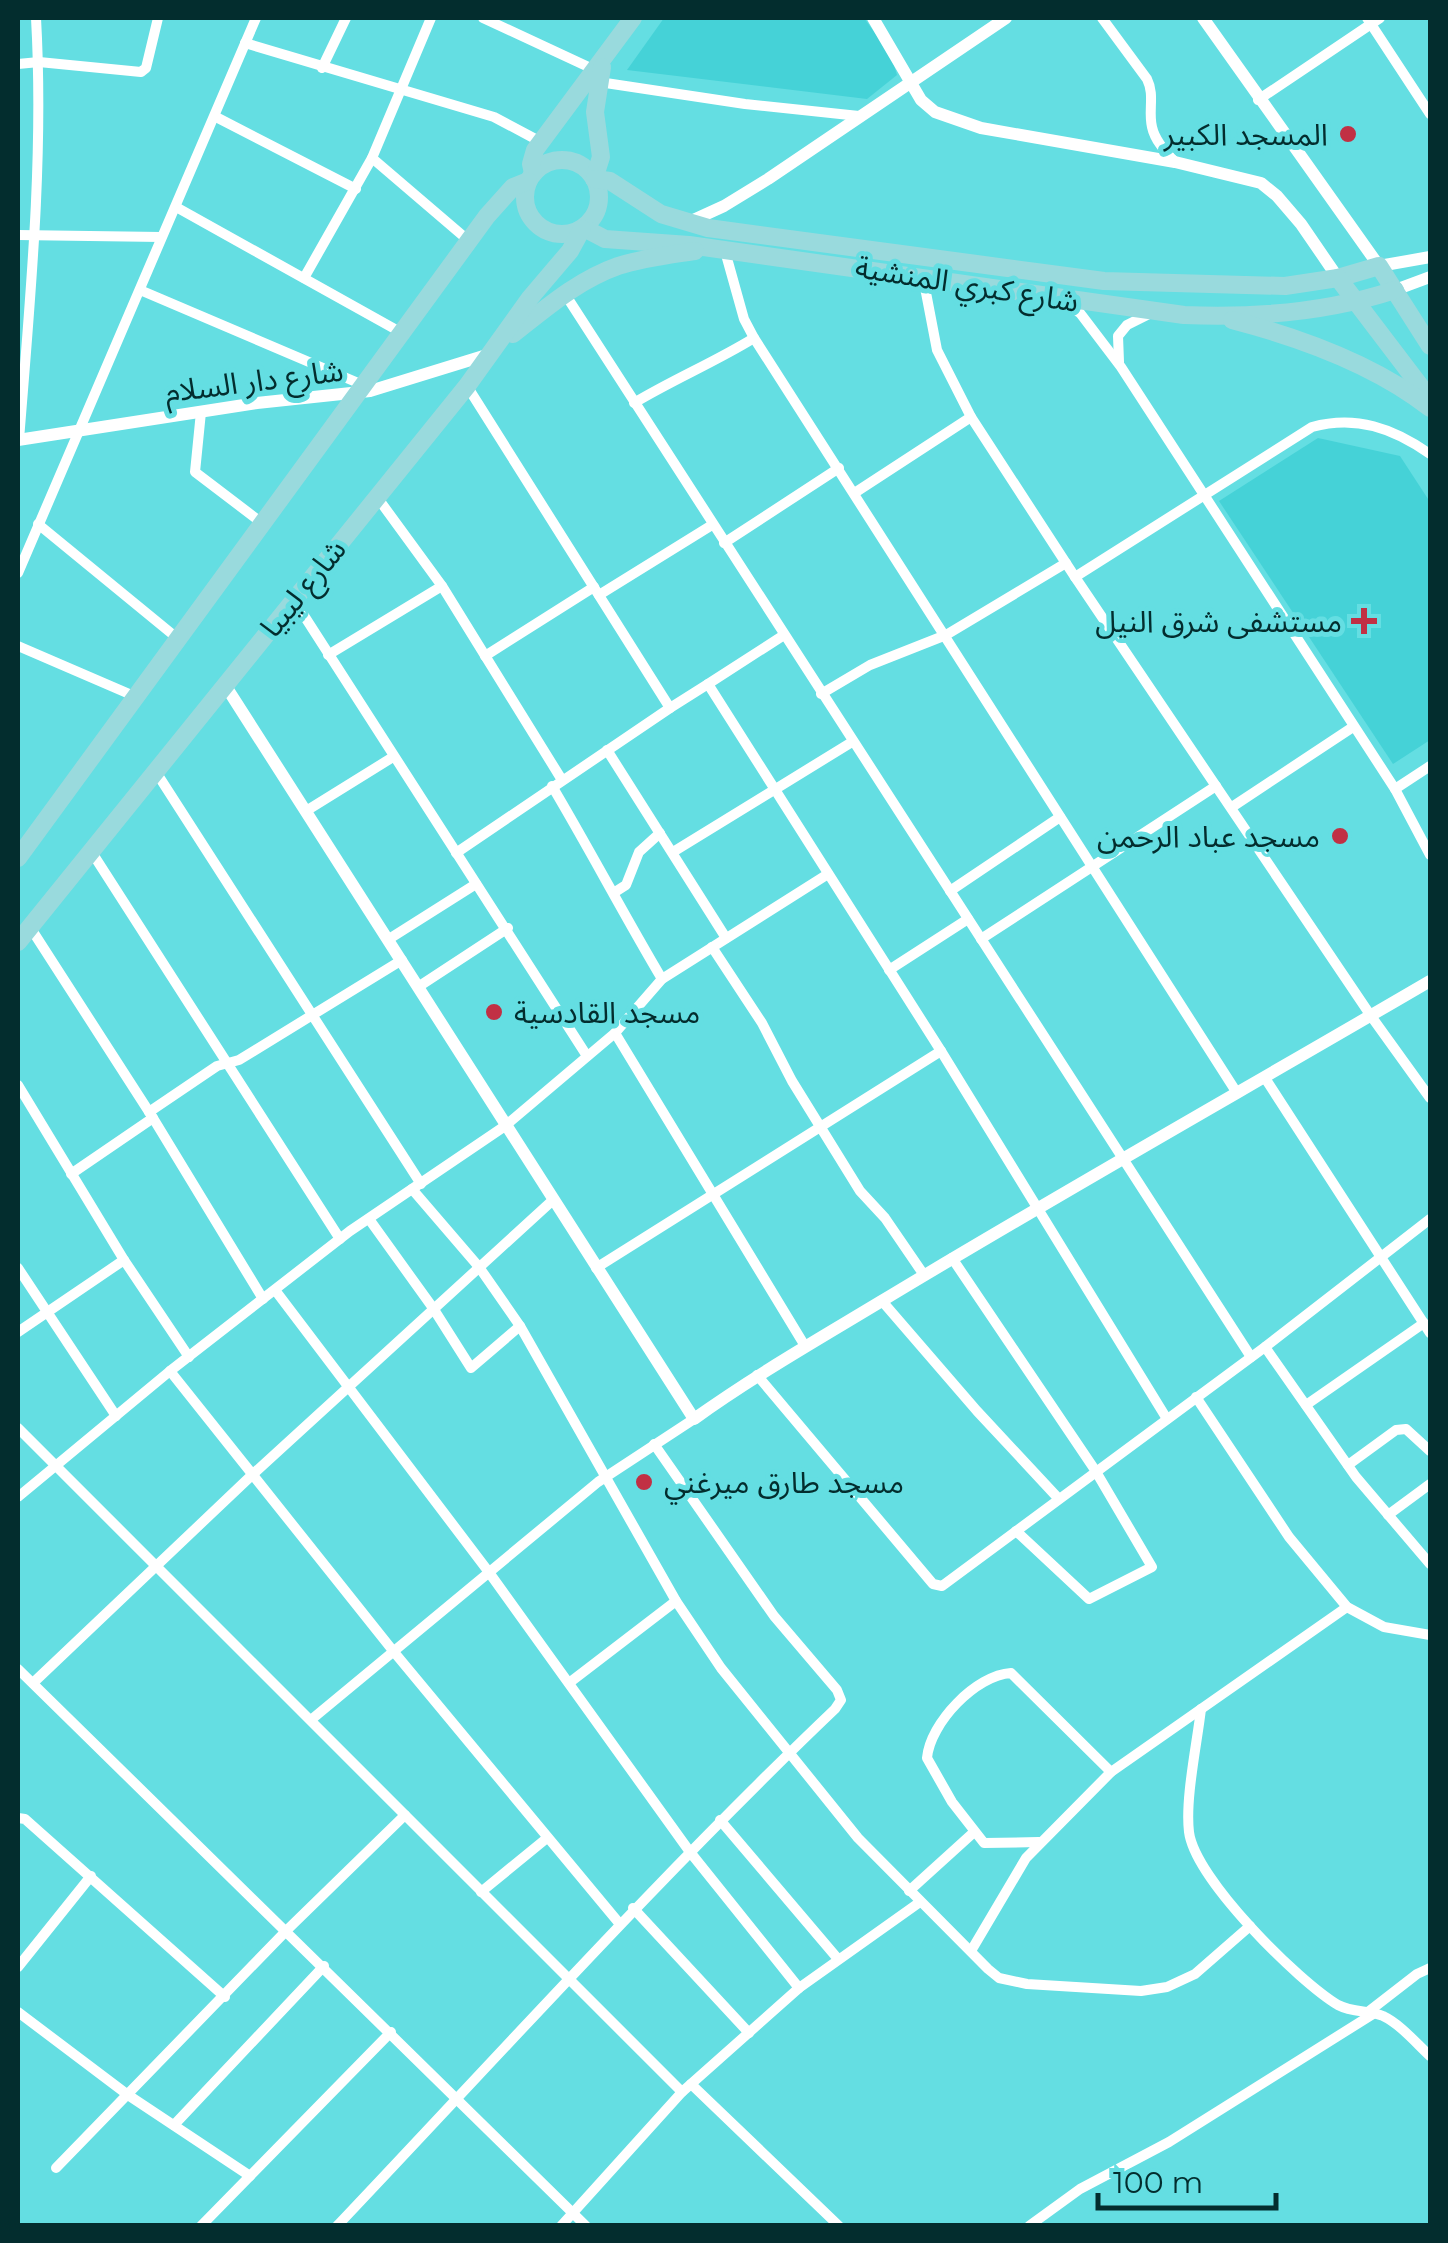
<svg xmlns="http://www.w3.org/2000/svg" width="1448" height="2243" viewBox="0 0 1448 2243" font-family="Montserrat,'Noto Sans Arabic',sans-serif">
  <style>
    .built { fill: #45d2d7 }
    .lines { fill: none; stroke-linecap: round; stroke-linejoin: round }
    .minor { stroke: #fff; stroke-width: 10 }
    .tertiary { stroke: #fff; stroke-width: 12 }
    .primary { stroke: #99dadd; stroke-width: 18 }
    .poi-dot { fill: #c13044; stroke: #64dee2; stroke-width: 4 }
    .labels { text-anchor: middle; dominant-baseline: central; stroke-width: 10; stroke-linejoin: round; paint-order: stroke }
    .poi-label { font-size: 30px; fill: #032d2e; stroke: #64dee2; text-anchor: end }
    .street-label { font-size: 30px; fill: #032d2e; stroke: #64dee2 }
  </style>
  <rect width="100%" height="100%" fill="#64dee2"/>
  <!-- built -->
  <g class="built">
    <path d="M664 18H864L891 55 897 75 867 99 627 70Z"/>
    <path d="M1318 438 1400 456 1430 502V740L1393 764 1219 501Z"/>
  </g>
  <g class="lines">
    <!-- minor -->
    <g class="minor">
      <path d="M483 18 595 70"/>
      <path d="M1102 18 1147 79C1155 95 1148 110 1152 127 1155 141 1166 152 1175 162"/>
      <path d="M1367 18 1430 114"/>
      <path d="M245 43 494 117 541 142"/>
      <path d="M18 64 39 62 141 72 146 68 158 18"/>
      <path d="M322 68 346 18"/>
      <path d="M599 82 745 104 859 116"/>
      <path d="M1258 100 1380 18"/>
      <path d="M216 117 356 189"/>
      <path d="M372 158 469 241"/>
      <path d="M176 207 402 333"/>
      <path d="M18 235 161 237"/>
      <path d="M725 251 744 319 754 338 1237 1093"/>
      <path d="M923 277 937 350 971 417 1075 577 1371 1016 1430 1098"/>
      <path d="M304 278 372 158 431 18"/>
      <path d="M140 290 363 385"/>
      <path d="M565 294 1251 1357"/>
      <path d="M1061 300 1080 313 1121 367 1395 789 1430 855"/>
      <path d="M1119 362 1118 336 1127 325 1151 313"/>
      <path d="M467 386 670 708 708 684 941 1051 1167 1419"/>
      <path d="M634 403C674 379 715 362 754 338"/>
      <path d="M201 412 195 472 262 523"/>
      <path d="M19 440C30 300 44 158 36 18"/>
      <path d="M856 492 971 417"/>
      <path d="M377 497 442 586 562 780"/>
      <path d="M38 524 177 638"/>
      <path d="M724 543 839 468"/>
      <path d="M18 573 256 18"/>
      <path d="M1075 577 1312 427C1356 415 1393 428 1430 454"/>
      <path d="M599 595 712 525"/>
      <path d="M294 600 587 1056"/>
      <path d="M18 646 134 696"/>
      <path d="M328 655 442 586"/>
      <path d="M485 656 594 587"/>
      <path d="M708 684 784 635"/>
      <path d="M821 694 870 665 946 635 1066 563"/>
      <path d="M607 750 726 938"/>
      <path d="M156 772 421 1184"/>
      <path d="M552 786C590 850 624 915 662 979"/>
      <path d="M1395 789 1430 766"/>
      <path d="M1232 807 1353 727"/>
      <path d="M306 811 393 757"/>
      <path d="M91 851 340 1239"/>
      <path d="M673 852 852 742"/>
      <path d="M456 853 670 708"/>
      <path d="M950 891 1060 817"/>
      <path d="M615 892 626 885 639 852 660 833"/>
      <path d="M30 927 153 1118 263 1299"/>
      <path d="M389 939 476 884"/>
      <path d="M981 939 1216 786"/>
      <path d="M712 947 762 1023 792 1081 860 1191 885 1218 924 1275"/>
      <path d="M889 970 968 919"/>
      <path d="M418 987 508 928"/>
      <path d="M615 1033 805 1346"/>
      <path d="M1265 1078 1430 1333"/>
      <path d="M18 1085 124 1260 189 1357"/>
      <path d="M149 1112 217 1066 239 1060 402 960"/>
      <path d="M71 1174 153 1118"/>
      <path d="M412 1189 479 1267 520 1326 676 1601 721 1668 858 1838 988 1969 999 1978 1027 1984 1141 1991 1167 1987 1195 1974 1250 1926"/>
      <path d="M369 1219 433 1308 471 1368 520 1326"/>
      <path d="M952 1258 1095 1470 1152 1567 1089 1599 1016 1531"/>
      <path d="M18 1268 116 1416"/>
      <path d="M596 1268 941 1051"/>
      <path d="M275 1290 488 1571 690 1852 799 1988"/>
      <path d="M882 1301 977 1411 1058 1498"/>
      <path d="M18 1332 124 1260"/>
      <path d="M1265 1347 1356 1477 1430 1564"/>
      <path d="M170 1371 394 1652 619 1923"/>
      <path d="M757 1375 933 1584 942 1586 1265 1347 1430 1219"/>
      <path d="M1196 1397 1289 1537 1347 1607 1384 1627 1430 1635"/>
      <path d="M1306 1405 1424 1323"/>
      <path d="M18 1428 682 2092"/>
      <path d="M1348 1465 1396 1430 1406 1429 1430 1451"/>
      <path d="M18 1497 170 1371 350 1231 505 1126 615 1033 662 979 828 874"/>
      <path d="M1388 1515 1430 1484"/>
      <path d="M18 1669 586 2226"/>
      <path d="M33 1683 252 1475 553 1200"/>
      <path d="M569 1683 676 1601"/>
      <path d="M1201 1709C1197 1744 1185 1799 1189 1832 1195 1879 1298 1981 1338 2005 1353 2013 1369 2010 1383 2016 1400 2024 1416 2043 1430 2056"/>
      <path d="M312 1719 598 1482 694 1419"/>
      <path d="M18 1818 25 1819 225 1997"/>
      <path d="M720 1820 838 1959"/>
      <path d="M1039 1842 984 1843 952 1802 927 1758C930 1723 976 1675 1011 1673L1111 1772"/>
      <path d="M909 1891 973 1833"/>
      <path d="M481 1892 547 1838"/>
      <path d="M633 1908 749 2033"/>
      <path d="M971 1951 1026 1858 1111 1772 1347 1607"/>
      <path d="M18 1967 91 1876"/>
      <path d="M18 2012 128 2095 250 2176"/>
      <path d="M1368 2012 1417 1974 1430 1968"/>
      <path d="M691 2084 839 2226"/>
      <path d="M174 2125 324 1966"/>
      <path d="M56 2168 287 1930 405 1815"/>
      <path d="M201 2226 391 2032"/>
      <path d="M337 2226C502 2052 662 1874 835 1709L841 1700 837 1690 774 1616 654 1444"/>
      <path d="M561 2226 682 2092 799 1988 920 1902"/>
      <path d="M1029 2226 1080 2189 1169 2142 1373 2014"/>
    </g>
    <!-- tertiary -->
    <g class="tertiary">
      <path d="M873 18 921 100 935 112 981 128 1175 162 1261 183 1277 196 1301 224 1338 278"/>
      <path d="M1203 18 1379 266 1430 257"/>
      <path d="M689 222 724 206 768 179 1006 18"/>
      <path d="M1395 290 1430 277"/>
      <path d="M18 440 257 403 370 391 490 354"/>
      <path d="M225 685 694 1419C754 1376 817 1340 880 1302 1062 1192 1247 1088 1430 981"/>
    </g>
    <!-- primary -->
    <g class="primary">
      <circle cx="562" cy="197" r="37"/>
      <path d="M533 173 531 164 535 150 633 18"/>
      <path d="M594 179 601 157 595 112 602 67"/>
      <path d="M595 179 610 181 661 214 708 228 1104 281 1285 286 1338 278 1379 266 1430 346"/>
      <path d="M584 228 605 239 689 245 1184 315C1254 318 1328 312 1395 290"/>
      <path d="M1338 278 1430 399"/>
      <path d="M1232 320C1301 338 1374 364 1430 408"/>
      <path d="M513 334C546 308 578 280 618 266 643 258 669 255 695 251"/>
      <path d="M18 858 487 216 513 187 528 181"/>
      <path d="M18 942 467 386 530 298 570 251 582 229"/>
    </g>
  </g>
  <!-- markers -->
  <g class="poi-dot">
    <circle cx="1348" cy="134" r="10"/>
    <path d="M1359 606h10v10h10v10h-10v10h-10v-10h-10v-10h10z"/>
    <circle cx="1340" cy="836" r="10"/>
    <circle cx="494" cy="1012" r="10"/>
    <circle cx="644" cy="1482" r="10"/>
  </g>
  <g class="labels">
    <!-- poi labels -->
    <g class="poi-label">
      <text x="1328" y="134">المسجد الكبير</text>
      <text x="1342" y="621">مستشفى شرق النيل</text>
      <text x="1320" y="836">مسجد عباد الرحمن</text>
      <text x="514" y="1012" text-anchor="start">مسجد القادسية</text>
      <text x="664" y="1482" text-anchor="start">مسجد طارق ميرغني</text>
    </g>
    <!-- street labels -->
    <g class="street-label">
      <text transform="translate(967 284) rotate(9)">شارع كبري المنشية</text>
      <text transform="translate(254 381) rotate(-7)">شارع دار السلام</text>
      <text transform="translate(303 588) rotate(-51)">شارع ليبيا</text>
    </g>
  </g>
  <!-- border -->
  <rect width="1448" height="2243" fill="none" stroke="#032d2e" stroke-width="40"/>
  <!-- scale -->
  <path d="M1098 2193v15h178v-15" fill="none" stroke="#032d2e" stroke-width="5"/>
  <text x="1113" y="2193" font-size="30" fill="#032d2e" stroke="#64dee2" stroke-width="8" paint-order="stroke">100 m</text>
</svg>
